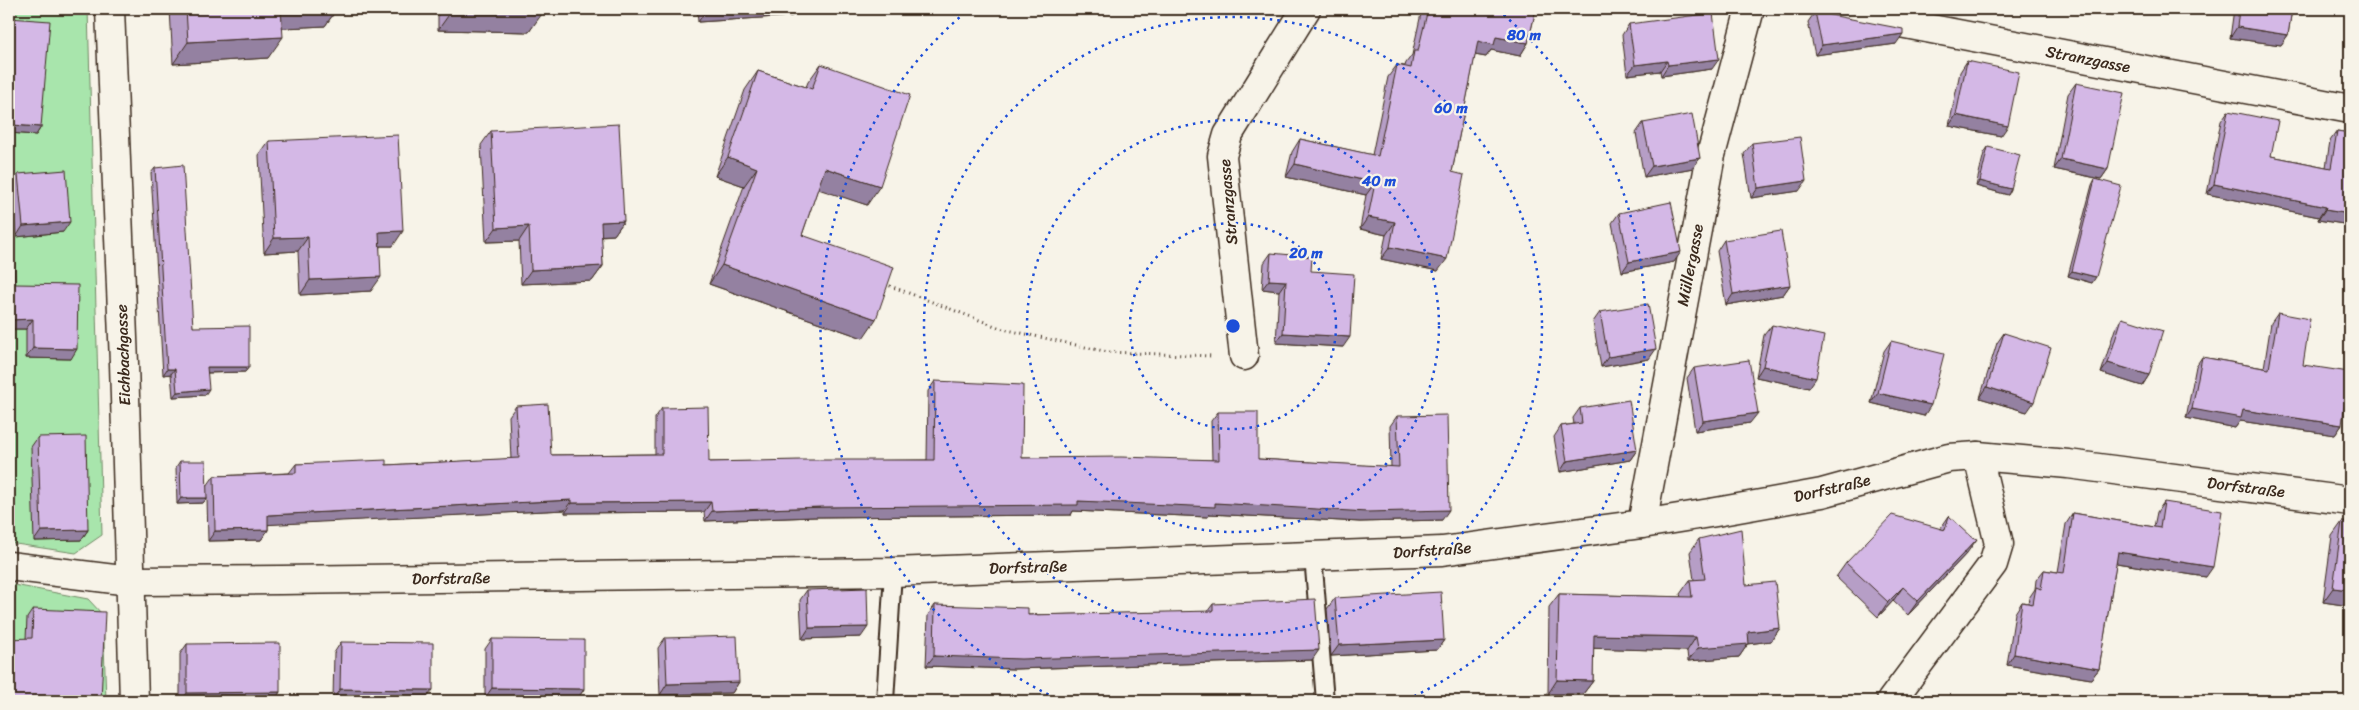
<svg xmlns="http://www.w3.org/2000/svg" width="2359" height="710" viewBox="0 0 2359 710" font-family="Sriracha,sans-serif">
  <style>
    .green { fill: #a8e5ac; stroke: #728865 }
    .lines { fill: none; stroke-linecap: round; stroke-linejoin: round }
    .lane-casing { stroke: #3b2a1e; stroke-width: 20 }
    .street-casing { stroke: #3b2a1e; stroke-width: 31 }
    .path { stroke: #3b2a1e; stroke-width: 3; stroke-dasharray: 1 4; stroke-linecap: butt }
    .lane { stroke: #f7f3e8; stroke-width: 16 }
    .street { stroke: #f7f3e8; stroke-width: 28 }
    .wall { fill: #b69ec6; stroke: #3b2a1e }
    .shaded-wall { fill: #9481a1; stroke: #3b2a1e }
    .building { fill: #d4b8e6; stroke: #3b2a1e }
    .ring { fill: none; stroke: #1d4ed8; stroke-width: 2.5; stroke-dasharray: 2.5 5 }
    .labels { text-anchor: middle; dominant-baseline: central; stroke-width: 4.5; stroke-linejoin: round; paint-order: stroke }
    .street-label { font-size: 16px; fill: #3b2a1e; stroke: #f7f3e8 }
    .centre { fill: #1d4ed8; stroke: #f7f3e8; stroke-width: 2.5 }
    .ring-label { font-size: 15px; text-anchor: middle; font-weight: bold; fill: #1d4ed8; stroke: #f7f3e8; stroke-width: 4.5; stroke-linejoin: round; paint-order: stroke }
  </style>
  <rect width="100%" height="100%" fill="#f7f3e8"/>
  <filter id="ink" filterUnits="userSpaceOnUse"><feTurbulence type="fractalNoise" baseFrequency=".02" numOctaves="2"/><feDisplacementMap in="SourceGraphic" scale="10" xChannelSelector="R" yChannelSelector="G"/><feConvolveMatrix kernelMatrix="1 2 1 2 8 2 1 2 1" color-interpolation-filters="sRGB"/></filter>
  <g filter="url(#ink)">
    <!-- green -->
    <g class="green">
      <path d="M9 9H88L102 535 76 553 9 543Z"/>
      <path d="M9 584 88 599 103 615 106 701H9Z"/>
    </g>
    <g class="lines">
      <defs>
        <g id="lane">
          <path d="M1313 556 1325 701"/>
          <path d="M885 701 893 572"/>
        </g>
        <g id="street">
          <path d="M110 9 124 363 134 701"/>
          <path d="M1827 9 2350 109"/>
          <path d="M1244 356 1222 156 1228 135 1306 9"/>
          <path d="M1642 524 1711 155 1750 9"/>
          <path d="M9 566 130 581 281 580 893 572 1442 551 1642 524 1716 512 1822 493 1949 458 1978 456 2068 464 2350 501"/>
          <path d="M1891 701 1993 564 1999 544 1978 456"/>
        </g>
      </defs>
      <!-- lane casing -->
      <use href="#lane" class="lane-casing"/>
      <!-- street casing -->
      <use href="#street" class="street-casing"/>
      <!-- path -->
      <path class="path" d="M885 284 1003 329 1108 352 1213 356"/>
      <!-- lane -->
      <use href="#lane" class="lane"/>
      <!-- street -->
      <use href="#street" class="street"/>
    </g>
    <!-- wall -->
    <g class="wall">
      <path d="M170 9H337L325 26 283 28 268 58 173 64Z"/>
      <path d="M438 9H544L529 32 438 30Z"/>
      <path d="M697 9H797L792 16 698 22Z"/>
      <path d="M1422 9H1536L1528 43 1520 56 1491 50 1486 57 1475 55 1452 172 1438 271 1381 259 1386 235 1360 229 1366 195 1286 177 1292 152 1300 139 1372 155 1388 77 1397 65 1405 66 1406 63 1412 55Z"/>
      <path d="M2234 9H2292L2288 35 2281 45 2230 38Z"/>
      <path d="M1815 12 1896 44 1815 55 1808 22Z"/>
      <path d="M9 18 41 127 36 135 9 133Z"/>
      <path d="M1629 24 1712 69 1661 76 1660 71 1627 75 1622 35Z"/>
      <path d="M2350 45V58H2348Z"/>
      <path d="M1967 61 2001 136 1949 126 1960 72Z"/>
      <path d="M821 64 867 205 818 188 802 235 863 338 709 284 744 186 715 176 745 90 758 71 806 87 808 82Z"/>
      <path d="M2076 83 2108 169 2101 179 2054 169 2068 94Z"/>
      <path d="M2228 111 2271 156 2326 167 2330 141 2337 131 2350 133V225L2318 220 2319 217 2207 194 2221 121Z"/>
      <path d="M1643 123 1700 158 1693 168 1644 177 1636 133Z"/>
      <path d="M491 131 624 221 614 235 601 236 603 266 592 281 521 284 519 241 486 242 481 145Z"/>
      <path d="M269 141 393 246H380L371 291 300 295 298 251 264 253 259 155Z"/>
      <path d="M1752 143 1799 191 1751 198 1744 154Z"/>
      <path d="M1988 147 2011 189 2008 195 1976 186 1984 153Z"/>
      <path d="M155 168 193 327 249 367 245 372 207 373 205 395 173 397 171 374 163 375 151 173Z"/>
      <path d="M18 174 63 232 16 237 11 185Z"/>
      <path d="M2095 179 2092 283 2068 276 2092 185Z"/>
      <path d="M1619 213 1674 262 1622 272 1612 223Z"/>
      <path d="M9 217 15 284 71 359 26 358V329H9Z"/>
      <path d="M1724 240 1790 285 1783 295 1726 305 1717 251Z"/>
      <path d="M1271 253 1343 347 1276 343 1279 291 1262 289 1264 263Z"/>
      <path d="M1600 312 1649 359 1601 367 1593 322Z"/>
      <path d="M2278 313 2303 365 2342 425 2335 435 2240 421 2235 428 2186 418 2196 366 2202 357 2264 368 2271 323Z"/>
      <path d="M2122 318 2149 375 2142 386 2101 373 2115 329Z"/>
      <path d="M1772 325 1809 388 1756 377 1764 335Z"/>
      <path d="M2004 333 2027 412 1980 398 1997 343Z"/>
      <path d="M1891 341 1924 416 1871 403 1884 351Z"/>
      <path d="M1694 368 1750 423 1695 431 1687 378Z"/>
      <path d="M935 381 1022 458 1212 460 1211 421 1218 412 1258 459 1391 467 1390 426 1397 416 1442 520 1360 522 1210 514 1208 517 1073 511 1071 515 814 517 705 521 704 512 565 513V510L268 524V530L261 540 208 541 207 498 203 503 177 504 176 467 180 461 207 486 214 476 289 473 296 464 386 465 511 459 509 416 516 406 551 455 655 454V418L662 408 709 462 927 460 928 391Z"/>
      <path d="M1580 408 1637 450 1630 460 1560 472 1554 437 1561 426 1574 424 1573 418Z"/>
      <path d="M38 437 88 530 81 540 34 541 31 447Z"/>
      <path d="M2164 502 2206 577 2116 563 2099 669 2091 679 2007 665 2015 613 2022 602 2028 603 2029 598 2035 589 2036 580 2044 570 2058 572 2066 524 2073 513 2154 527 2157 512Z"/>
      <path d="M1949 516 1967 553 1908 615 1893 601 1878 617 1836 577 1846 563 1940 529Z"/>
      <path d="M2342 522 2350 523V606L2323 602 2332 536Z"/>
      <path d="M1699 539 1746 585 1780 628 1771 641 1748 644 1739 657 1688 661 1687 651 1593 648V681L1583 694H1548L1549 607 1559 594 1681 597 1680 594 1690 580H1694L1690 552Z"/>
      <path d="M807 590 861 637 802 639 800 600Z"/>
      <path d="M1335 598 1444 640 1437 650 1331 656 1327 609Z"/>
      <path d="M1213 604 1312 660 1014 669 926 666 928 615 935 605 1028 615 1207 612Z"/>
      <path d="M33 609 101 701 26 639 27 618Z"/>
      <path d="M665 638 739 682 732 693 660 695 658 648Z"/>
      <path d="M492 639 584 689 577 700 485 698V649Z"/>
      <path d="M341 642 425 700 333 699 334 653Z"/>
      <path d="M187 644 280 692 274 701H180V654Z"/>
    </g>
    <!-- shaded-wall -->
    <g class="shaded-wall">
      <path d="M280 9H337L325 26 266 29Z"/>
      <path d="M453 9 544 11 529 32 438 30Z"/>
      <path d="M707 9H797L792 16 698 22Z"/>
      <path d="M2074 9H2117L2112 15Z"/>
      <path d="M2237 27 2288 35 2281 45 2230 38Z"/>
      <path d="M1903 34 1896 44 1815 55 1822 45Z"/>
      <path d="M283 37 268 58 173 64 188 42Z"/>
      <path d="M1496 37 1528 43 1520 56 1491 50 1486 57 1469 54 1478 41Z"/>
      <path d="M1719 59 1712 69 1661 76 1668 65Z"/>
      <path d="M1667 61 1660 71 1627 75 1635 65Z"/>
      <path d="M1956 115 2008 126 2001 136 1949 126Z"/>
      <path d="M12 125 41 127 36 135 9 133V129Z"/>
      <path d="M728 157 757 168 744 186 715 176Z"/>
      <path d="M1700 158 1693 168 1644 177 1652 166Z"/>
      <path d="M2061 159 2108 169 2101 179 2054 169Z"/>
      <path d="M1295 164 1375 183 1366 195 1286 177Z"/>
      <path d="M825 168 880 186 867 205 812 187Z"/>
      <path d="M1806 181 1799 191 1751 198 1758 188Z"/>
      <path d="M1980 181 2011 189 2008 195 1976 186Z"/>
      <path d="M2214 184 2326 207 2319 217 2207 194Z"/>
      <path d="M2325 210 2350 214V225L2318 220Z"/>
      <path d="M1368 217 1395 222 1386 235 1360 229Z"/>
      <path d="M624 221 614 235 591 236 601 222Z"/>
      <path d="M70 222 63 232 16 237 23 226Z"/>
      <path d="M529 226 519 241 486 242 496 228Z"/>
      <path d="M403 231 393 246H369L379 232Z"/>
      <path d="M308 237 298 251 264 253 274 238Z"/>
      <path d="M1390 247 1447 259 1438 271 1381 259Z"/>
      <path d="M1681 252 1674 262 1622 272 1629 262Z"/>
      <path d="M722 265 876 319 863 338 709 284Z"/>
      <path d="M603 266 592 281 521 284 531 270Z"/>
      <path d="M2072 271 2096 277 2092 283 2068 276Z"/>
      <path d="M381 277 371 291 300 295 310 280Z"/>
      <path d="M1269 280 1286 281 1279 291 1262 289Z"/>
      <path d="M1790 285 1783 295 1726 305 1733 294Z"/>
      <path d="M33 319 26 329H9V320Z"/>
      <path d="M1283 333 1350 337 1343 347 1276 343Z"/>
      <path d="M33 348 77 349 71 359 26 358Z"/>
      <path d="M1656 349 1649 359 1601 367 1608 357Z"/>
      <path d="M2108 363 2149 375 2142 386 2101 373Z"/>
      <path d="M1763 366 1816 378 1809 388 1756 377Z"/>
      <path d="M207 367H249L245 372 203 373Z"/>
      <path d="M167 369H175L171 374 163 375Z"/>
      <path d="M1987 387 2034 402 2027 412 1980 398Z"/>
      <path d="M209 389 205 395 173 397 177 392Z"/>
      <path d="M1878 393 1931 405 1924 416 1871 403Z"/>
      <path d="M2192 409 2243 410 2342 425 2335 435 2240 421 2235 428 2186 418Z"/>
      <path d="M1758 413 1750 423 1695 431 1703 421Z"/>
      <path d="M1637 450 1630 460 1560 472 1567 461Z"/>
      <path d="M181 498H207L203 503 177 504Z"/>
      <path d="M572 500 565 510 261 525 268 515Z"/>
      <path d="M1078 501 1215 503 1449 510 1442 520 1360 522 1210 514 1208 517 1073 511 1071 515 814 517 705 521 712 511 821 507Z"/>
      <path d="M711 502 704 512 565 513 572 503Z"/>
      <path d="M88 530 81 540 34 541 41 531Z"/>
      <path d="M268 530 261 540 208 541 215 531Z"/>
      <path d="M1977 539 1967 553 1908 615 1918 601Z"/>
      <path d="M2118 552 2213 567 2206 577 2110 562Z"/>
      <path d="M1903 587 1893 601 1878 617 1888 602Z"/>
      <path d="M2333 588 2350 590V606L2323 602Z"/>
      <path d="M868 627 861 637 802 639 809 628Z"/>
      <path d="M1780 628 1771 641 1748 644 1739 657 1688 661 1698 648 1748 632Z"/>
      <path d="M1594 635 1696 637 1687 651 1584 648Z"/>
      <path d="M1444 640 1437 650 1331 656 1339 645Z"/>
      <path d="M1319 650 1312 660 1014 669 926 666 934 656Z"/>
      <path d="M2014 654 2099 669 2091 679 2007 665Z"/>
      <path d="M1557 680 1593 681 1583 694H1548Z"/>
      <path d="M739 682 732 693 660 695 667 684Z"/>
      <path d="M492 688 584 689 577 700 485 698Z"/>
      <path d="M340 689 433 690 425 700 333 699Z"/>
      <path d="M280 692 274 701H181L187 693Z"/>
    </g>
    <!-- building -->
    <g class="building">
      <path d="M186 9H281L283 37 188 42Z"/>
      <path d="M453 9H544V11Z"/>
      <path d="M1428 9H1536L1528 43 1496 37 1494 45 1478 41 1452 172 1464 175 1447 259 1390 247 1395 222 1368 217 1375 183 1295 164 1300 139 1378 156 1397 65 1411 68 1414 51H1418Z"/>
      <path d="M2239 9H2292L2288 35 2237 27Z"/>
      <path d="M1815 12 1903 29V34L1822 45Z"/>
      <path d="M1713 13 1719 59 1668 65 1667 61 1635 65 1629 24Z"/>
      <path d="M9 18 50 21 41 127 12 125 9 93Z"/>
      <path d="M1967 61 2019 72 2008 126 1956 115Z"/>
      <path d="M821 64 910 95 880 186 825 168 802 235 894 267 876 319 722 265 757 168 728 157 758 71 812 89Z"/>
      <path d="M2076 83 2124 93 2108 169 2061 159Z"/>
      <path d="M2228 111 2278 121 2271 156 2331 168 2337 131 2350 133V214L2325 210 2326 207 2214 184Z"/>
      <path d="M1692 114 1700 158 1652 166 1643 123Z"/>
      <path d="M619 124 624 221 601 222 603 266 531 270 529 226 496 228 491 131Z"/>
      <path d="M398 135 403 231 379 232 381 277 310 280 308 237 274 238 269 141Z"/>
      <path d="M1800 137 1806 181 1758 188 1752 143Z"/>
      <path d="M1988 147 2020 155 2011 189 1980 181Z"/>
      <path d="M183 165 193 327 249 326V367H207L209 389 177 392 175 369H167L155 168Z"/>
      <path d="M66 170 70 222 23 226 18 174Z"/>
      <path d="M2095 179 2121 186 2096 277 2072 271Z"/>
      <path d="M1671 202 1681 252 1629 262 1619 213Z"/>
      <path d="M9 217H13L15 284 78 285 77 349 33 348V319L9 320Z"/>
      <path d="M1781 231 1790 285 1733 294 1724 240Z"/>
      <path d="M1271 253 1312 257 1311 271 1354 274 1350 337 1283 333 1286 281 1269 280Z"/>
      <path d="M1648 304 1656 349 1608 357 1600 312Z"/>
      <path d="M2278 313 2310 319 2303 365 2349 372 2342 425 2243 410 2241 418 2192 409 2202 357 2269 369Z"/>
      <path d="M2122 318 2163 331 2149 375 2108 363Z"/>
      <path d="M1772 325 1824 336 1816 378 1763 366Z"/>
      <path d="M2004 333 2051 348 2034 402 1987 387Z"/>
      <path d="M1891 341 1944 354 1931 405 1878 393Z"/>
      <path d="M1749 360 1758 413 1703 421 1694 368Z"/>
      <path d="M935 381 1023 385 1022 458 1121 457 1219 460 1218 412H1258V459L1399 467 1397 416 1447 415 1449 510 1367 512 1215 503V507L1078 501V505L821 507 712 511 711 502 572 503V500L268 515V530L215 531 214 476 296 473V464L386 460V465L519 458 516 406 548 404 551 455 662 454V408L708 407 709 462 800 460H934Z"/>
      <path d="M1629 400 1637 450 1567 461 1561 426 1582 423 1580 408Z"/>
      <path d="M86 436 88 530 41 531 38 437Z"/>
      <path d="M180 461H206L207 498H181Z"/>
      <path d="M2164 502 2222 511 2213 567 2118 552 2099 669 2014 654 2022 602 2033 604 2036 587 2041 589 2044 570 2064 573 2073 513 2160 528Z"/>
      <path d="M1892 515 1945 530 1949 516 1972 537 1977 539 1918 601 1903 587 1888 602 1846 563Z"/>
      <path d="M2342 522 2350 523V590L2333 588Z"/>
      <path d="M1741 529 1746 585 1775 582 1780 628 1748 632 1749 644 1698 648 1696 637 1594 635 1593 681 1557 680 1559 594 1692 597 1690 580 1705 579 1699 539Z"/>
      <path d="M867 588 868 627 809 628 807 590Z"/>
      <path d="M1441 592 1444 640 1339 645 1335 598Z"/>
      <path d="M1315 599 1319 650 1021 659 934 656 935 605 1028 608V615L1213 611V604Z"/>
      <path d="M33 609 105 612 101 701H9V639L32 638Z"/>
      <path d="M737 636 739 682 667 684 665 638Z"/>
      <path d="M492 639 584 640V689L492 688Z"/>
      <path d="M341 642 433 643V690L340 689Z"/>
      <path d="M280 643V692L187 693V644Z"/>
    </g>
  </g>
  <!-- distance rings -->
  <g class="ring">
    <circle cx="1233" cy="326" r="103"/>
    <circle cx="1233" cy="326" r="206"/>
    <circle cx="1233" cy="326" r="309"/>
    <path d="M1062 701A412 412 0 0 1 968 10M1498 10A412 412 0 0 1 1404 701"/>
  </g>
  <g class="labels">
    <!-- street labels -->
    <g class="street-label">
      <text transform="translate(2088 59) rotate(11)">Stranzgasse</text>
      <text transform="translate(1228 202) rotate(-95)">Stranzgasse</text>
      <text transform="translate(1690 265) rotate(-79)">Müllergasse</text>
      <text transform="translate(123 355) rotate(-92)">Eichbachgasse</text>
      <text transform="translate(2246 487) rotate(7)">Dorfstraße</text>
      <text transform="translate(1832 488) rotate(-13)">Dorfstraße</text>
      <text transform="translate(1432 550) rotate(-4)">Dorfstraße</text>
      <text transform="translate(1028 567) rotate(-2)">Dorfstraße</text>
      <text transform="translate(451 578) rotate(-1)">Dorfstraße</text>
    </g>
  </g>
  <circle cx="1233" cy="326" r="8" class="centre"/>
  <g class="ring-label">
    <text x="1524" y="40">80 m</text>
    <text x="1451" y="113">60 m</text>
    <text x="1379" y="186">40 m</text>
    <text x="1306" y="258">20 m</text>
  </g>
  <!-- margin -->
  <rect width="2359" height="710" fill="none" stroke="#f7f3e8" stroke-width="30"/>
  <rect x="15" y="15" width="2329" height="680" fill="none" stroke="#3b2a1e" stroke-width="2" filter="url(#ink)"/>
</svg>
